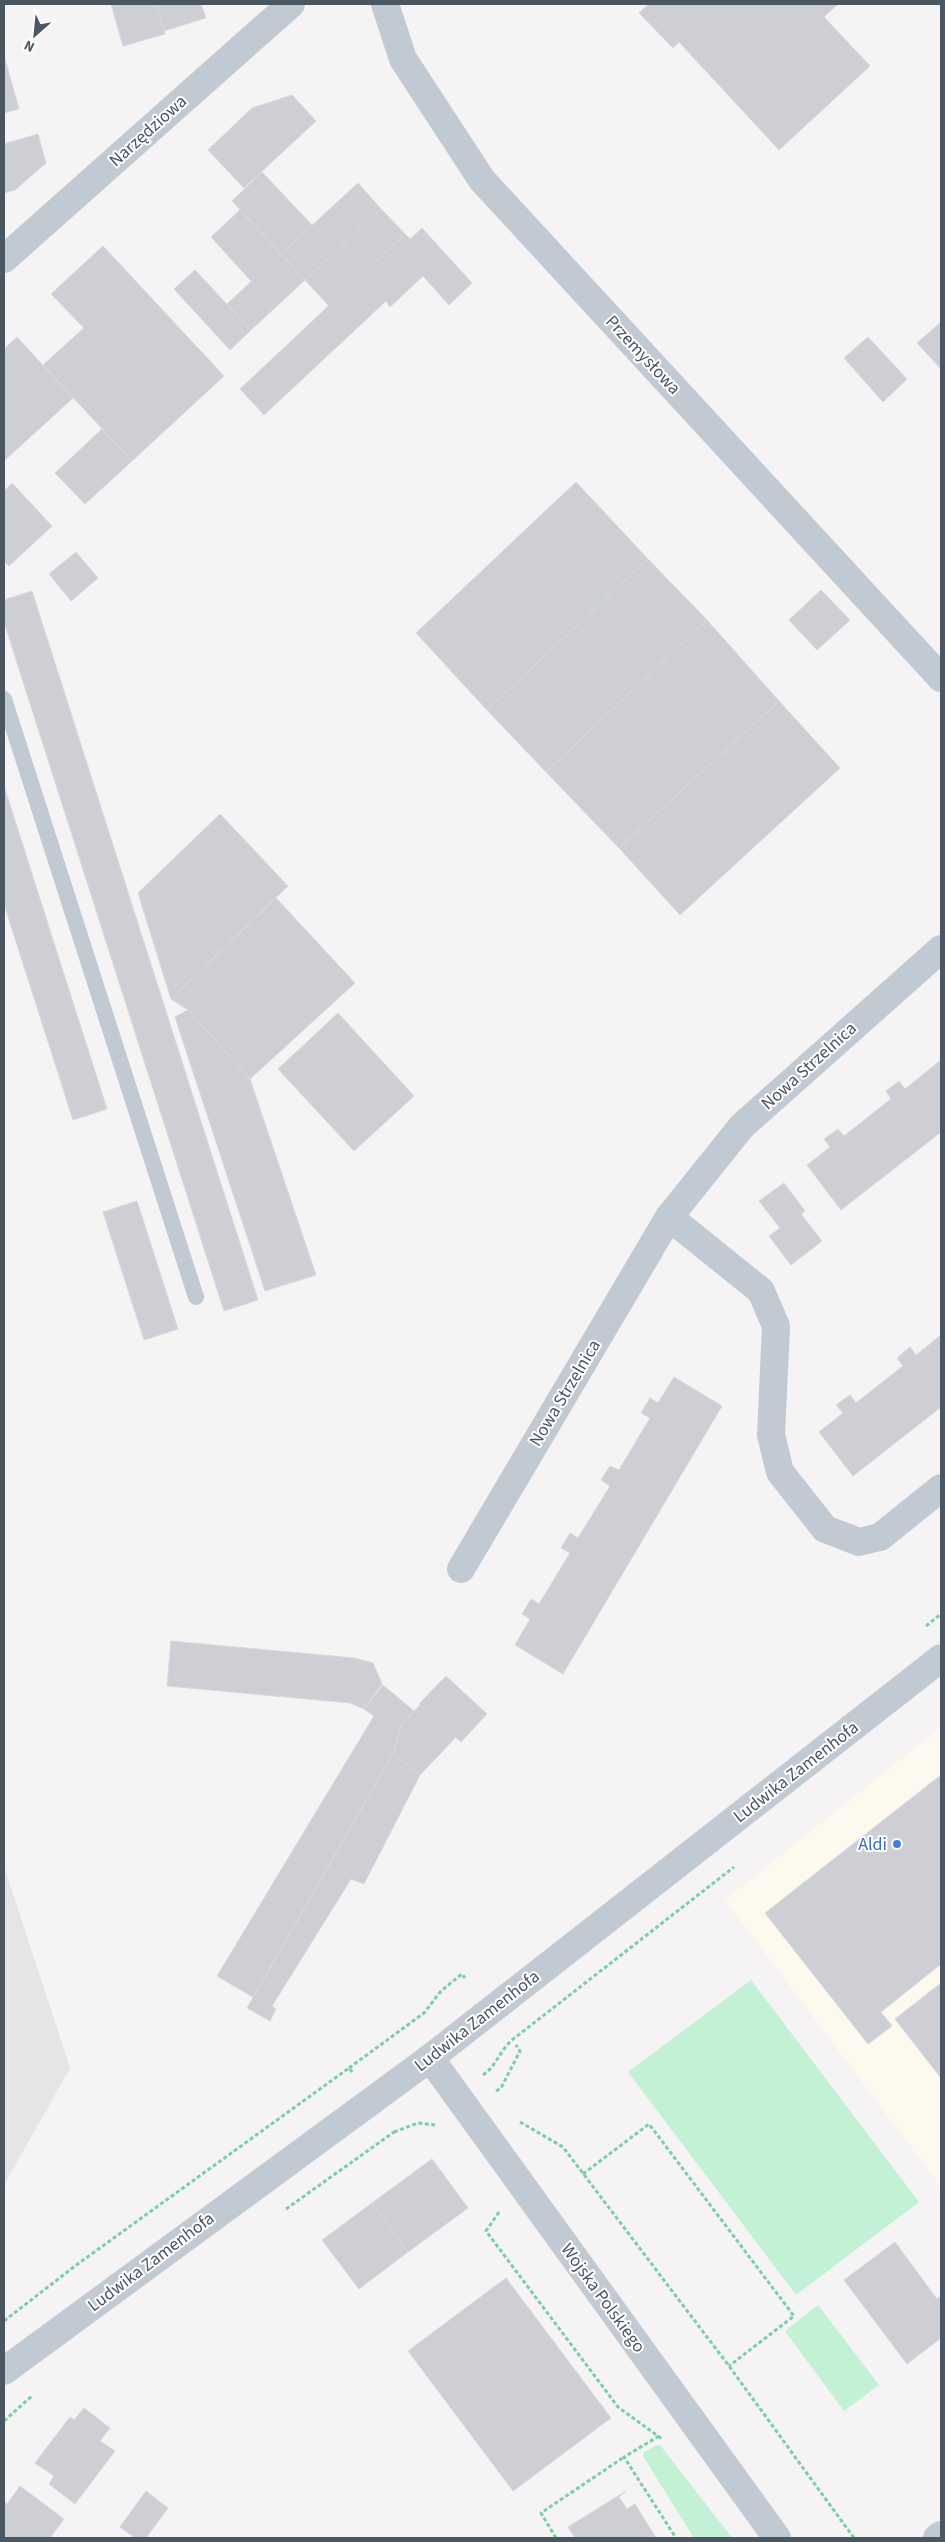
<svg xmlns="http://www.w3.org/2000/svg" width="945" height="2542" viewBox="0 0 945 2542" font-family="'Source Sans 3',sans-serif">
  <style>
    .commercial { fill: #fdf9ef }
    .education { fill: #e6e4e5 }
    .green { fill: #c3f1d5 }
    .building { fill: #cdcfd5; stroke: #d7d9de }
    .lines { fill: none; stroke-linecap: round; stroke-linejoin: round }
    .path { stroke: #7ad0a6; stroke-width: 3; stroke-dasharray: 4 2.5; stroke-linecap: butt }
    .lane { stroke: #c1cad2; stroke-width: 16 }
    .street { stroke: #c1cad2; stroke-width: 28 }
    .shop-dot { fill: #3f7fe0; stroke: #fff; stroke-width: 2 }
    .labels { text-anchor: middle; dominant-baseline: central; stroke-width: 4; stroke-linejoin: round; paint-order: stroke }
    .street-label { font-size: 18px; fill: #4a5661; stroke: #fff }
    .shop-label { font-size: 18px; fill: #366cbe; stroke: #fff; text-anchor: end }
  </style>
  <rect width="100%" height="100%" fill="#f5f3f3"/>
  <!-- commercial -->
  <path class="commercial" d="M941 1727V2187L725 1900Z"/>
  <!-- education -->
  <path class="education" d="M4 1866 70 2068 4 2185Z"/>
  <!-- green -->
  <g class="green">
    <path d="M751 1980 919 2202 796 2295 628 2072Z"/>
    <path d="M818 2305 879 2385 844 2411 785 2331Z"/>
    <path d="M657 2445H660L732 2538H694L643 2456V2453Z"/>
  </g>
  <!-- building -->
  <g class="building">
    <path d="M111 4H156L165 34 123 46Z"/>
    <path d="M156 4H201L206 18 164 31Z"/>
    <path d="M649 4H838L824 17 870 66 779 150 679 42 673 48 639 13Z"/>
    <path d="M4 56 19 109 4 113Z"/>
    <path d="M292 95 316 121 244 188 208 150 252 108Z"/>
    <path d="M38 134 46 163 15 190 4 193V144Z"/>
    <path d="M262 172 313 226 281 254 232 201Z"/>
    <path d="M358 183 381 209 305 280 281 254Z"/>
    <path d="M381 209 410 239 407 242 402 237 329 306 305 280Z"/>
    <path d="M240 210 281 254 252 282 211 237Z"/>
    <path d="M422 228 472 283 449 305 423 276 390 307 386 301 264 415 240 389 402 237 407 242Z"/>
    <path d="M103 246 224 376 132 461 43 365 84 328 51 294Z"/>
    <path d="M281 254 305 280 251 330 227 304Z"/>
    <path d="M195 270 251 330 230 350 174 289Z"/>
    <path d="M941 322V369L917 343Z"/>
    <path d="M17 337 73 398 4 461V349Z"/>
    <path d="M868 337 907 379 883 402 844 358Z"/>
    <path d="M102 429 132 461 85 504 55 473Z"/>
    <path d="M576 482 648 559 487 710 416 633Z"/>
    <path d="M12 483 52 526 9 566 4 561V491Z"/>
    <path d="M76 552 98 578 71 601 49 574Z"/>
    <path d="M648 559 707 620 546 772 487 710Z"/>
    <path d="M821 590 850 620 817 650 789 620Z"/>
    <path d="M32 591 258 1300 224 1311 4 622V600Z"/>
    <path d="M707 620 779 701 619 848 546 772Z"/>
    <path d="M779 701 840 768 680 915 619 848Z"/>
    <path d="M4 786 107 1109 73 1120 4 904Z"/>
    <path d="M220 814 288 886 171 999 138 893Z"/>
    <path d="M276 898 355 983 250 1079 188 1010 171 999Z"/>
    <path d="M188 1010 250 1079 316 1275 265 1291 175 1017Z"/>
    <path d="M338 1013 414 1096 354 1151 278 1069Z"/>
    <path d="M941 1060V1132L841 1210 807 1165 830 1147 824 1139 838 1129 844 1136 891 1099 886 1091 899 1081 905 1089Z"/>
    <path d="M784 1183 805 1211 801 1214 822 1241 791 1265 769 1236 780 1228 759 1201Z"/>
    <path d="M137 1201 178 1329 144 1340 103 1212Z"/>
    <path d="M941 1335V1407L853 1476 819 1432 843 1413 836 1405 850 1395 856 1403 903 1366 897 1358 910 1347 916 1355Z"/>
    <path d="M674 1377 722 1406 563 1674 515 1645 530 1619 522 1614 531 1599 539 1604 570 1553 561 1548 570 1533 578 1538 610 1486 601 1480 610 1466 619 1470 650 1418 641 1413 650 1398 658 1403Z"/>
    <path d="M171 1641 354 1658 373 1663 382 1684 364 1709 350 1703 167 1686Z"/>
    <path d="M446 1676 487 1714 461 1742 419 1704Z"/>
    <path d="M383 1685 414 1711 402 1724 393 1754 253 1997 217 1976 374 1716 364 1709Z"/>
    <path d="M420 1705 456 1737 420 1775 393 1754 402 1724Z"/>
    <path d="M393 1754 420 1775 364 1884 351 1879 272 2006 276 2009 270 2021 247 2008Z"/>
    <path d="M941 1775V1964L881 2012 892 2026 868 2044 765 1913Z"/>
    <path d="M941 1983V2078L895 2019Z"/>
    <path d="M432 2159 468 2208 408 2252 372 2203Z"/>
    <path d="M372 2203 408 2252 359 2289 322 2240Z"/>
    <path d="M895 2242 937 2299 941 2296V2338L907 2364 844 2280Z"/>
    <path d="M506 2278 611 2418 513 2491 408 2351Z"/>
    <path d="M84 2408 110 2428 100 2441 115 2451 75 2504 49 2484 54 2476 35 2463 70 2417 74 2420Z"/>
    <path d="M20 2486 64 2519 50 2538H4V2501L7 2504Z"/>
    <path d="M146 2491 168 2508 146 2538H135L120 2527Z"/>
    <path d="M626 2491 619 2497 627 2509 635 2504 656 2538H575L568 2527Z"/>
  </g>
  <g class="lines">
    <!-- path -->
    <g class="path">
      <path d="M926 1626 941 1614"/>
      <path d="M349 2068 424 2013 441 1991 462 1974 465 1978"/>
      <path d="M483 2075C497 2065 499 2052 512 2040L734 1867"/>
      <path d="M496 2091 501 2088 520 2051 516 2045"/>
      <path d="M520 2122 563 2147 729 2366 854 2538"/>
      <path d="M394 2132 418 2123 435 2125"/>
      <path d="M583 2174 649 2124 794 2316 729 2366"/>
      <path d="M286 2209 394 2132 392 2129"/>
      <path d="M499 2212 486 2231 618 2407 662 2439"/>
      <path d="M4 2321 75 2266 349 2068 354 2074"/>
      <path d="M4 2421 33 2395"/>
      <path d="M659 2436 624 2457 676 2538"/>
      <path d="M556 2538 541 2513 624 2457"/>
    </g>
    <!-- lane -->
    <path class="lane" d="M4 699 196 1297"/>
    <!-- street -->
    <g class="street">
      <path d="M385 4 403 59 482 180 941 678"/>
      <path d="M4 259 291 4"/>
      <path d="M669 1217 761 1291 776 1326 771 1435 780 1472 825 1529 859 1542 880 1537 941 1488"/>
      <path d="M461 1569 669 1217 742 1126 941 949"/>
      <path d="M430 2058 777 2538"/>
      <path d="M4 2371 430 2058 941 1658"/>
      <path d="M937 2538 941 2535"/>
    </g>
  </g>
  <!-- markers -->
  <circle class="shop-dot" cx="897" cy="1844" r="5"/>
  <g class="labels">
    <!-- street labels -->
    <g class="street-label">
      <text transform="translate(148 131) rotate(-42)">Narzędziowa</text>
      <text transform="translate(643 355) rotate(47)">Przemysłowa</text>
      <text transform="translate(809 1066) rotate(-42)">Nowa Strzelnica</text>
      <text transform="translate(565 1393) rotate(-59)">Nowa Strzelnica</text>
      <text transform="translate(796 1772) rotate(-38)">Ludwika Zamenhofa</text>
      <text transform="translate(477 2021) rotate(-38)">Ludwika Zamenhofa</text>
      <text transform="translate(151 2262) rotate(-37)">Ludwika Zamenhofa</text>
      <text transform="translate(603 2298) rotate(54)">Wojska Polskiego</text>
    </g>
    <!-- shop labels -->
    <g class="shop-label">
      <text x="887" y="1844">Aldi</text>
    </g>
  </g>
  <!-- border -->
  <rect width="945" height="2542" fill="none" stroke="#4a5661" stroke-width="10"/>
  <!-- north arrow -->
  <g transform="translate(35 35) rotate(207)" stroke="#ffffff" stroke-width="4" paint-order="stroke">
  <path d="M0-4L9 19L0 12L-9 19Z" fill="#4a5661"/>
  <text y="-8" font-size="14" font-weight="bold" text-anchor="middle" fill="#4a5661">N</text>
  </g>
</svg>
